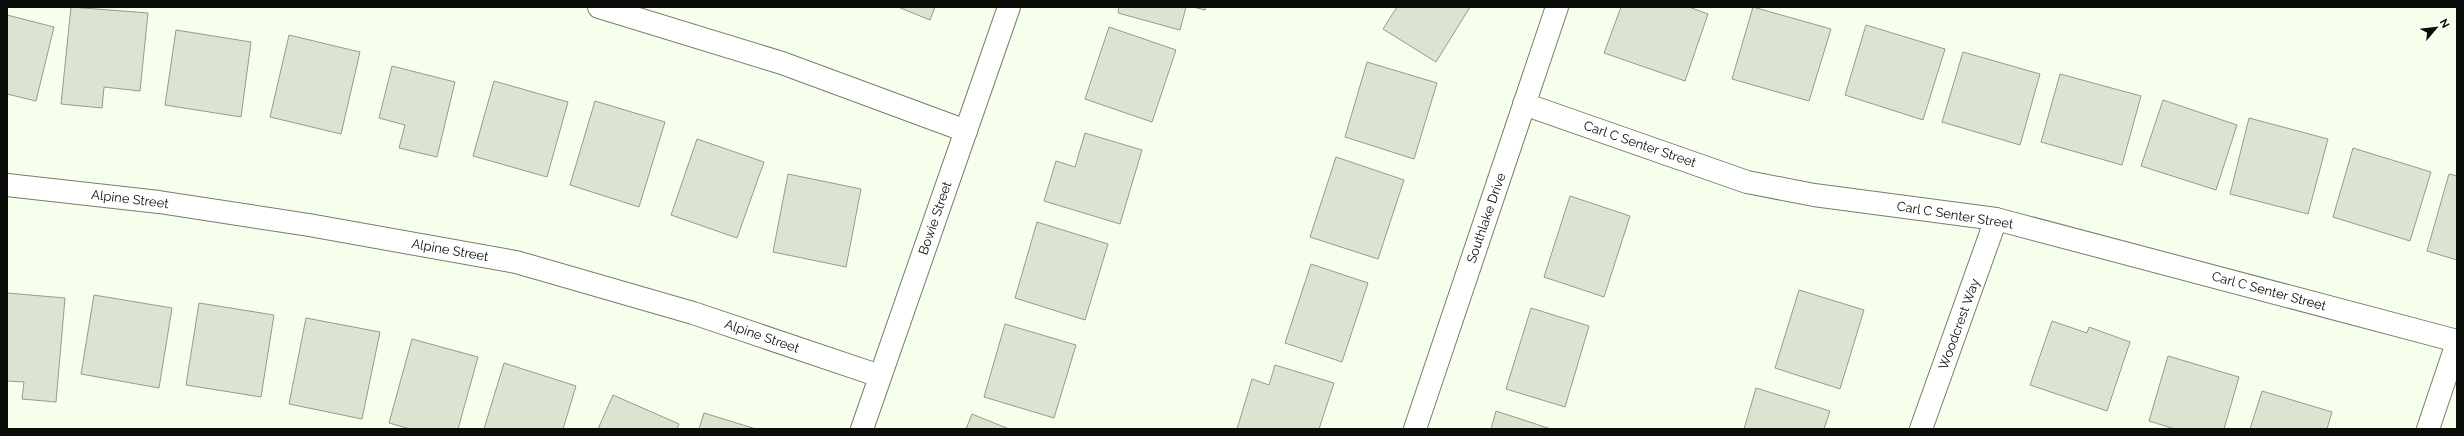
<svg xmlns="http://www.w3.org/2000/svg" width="2464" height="436" viewBox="0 0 2464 436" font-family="Raleway,sans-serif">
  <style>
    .building { fill: #dbe4d1; stroke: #949c8a }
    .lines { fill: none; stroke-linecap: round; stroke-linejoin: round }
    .minor-casing { stroke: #767e6d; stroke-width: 24 }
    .minor { stroke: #fff; stroke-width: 22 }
    .labels { text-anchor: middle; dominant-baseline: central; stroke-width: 3; stroke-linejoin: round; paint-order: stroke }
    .street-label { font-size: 13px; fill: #0a0d07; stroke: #fff }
  </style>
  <rect width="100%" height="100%" fill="#f5ffeb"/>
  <!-- building -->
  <g class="building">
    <path d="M71 7 148 13 140 91 104 87 102 108 61 104Z"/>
    <path d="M898 7H935L930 20Z"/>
    <path d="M1119 7H1186L1180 30 1118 13Z"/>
    <path d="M1193 7H1206L1205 10Z"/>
    <path d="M1397 7H1470L1436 62 1383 29Z"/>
    <path d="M1621 7H1689L1708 14 1685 81 1604 53Z"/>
    <path d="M1753 7 1831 29 1809 101 1732 79Z"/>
    <path d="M7 15 54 27 36 101 7 94Z"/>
    <path d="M1866 25 1945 49 1923 120 1845 95Z"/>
    <path d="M1109 27 1176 50 1152 122 1085 99Z"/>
    <path d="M176 30 251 42 241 117 165 105Z"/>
    <path d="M289 35 360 52 341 134 270 117Z"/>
    <path d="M1963 52 2040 74 2020 145 1942 122Z"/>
    <path d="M1367 62 1437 83 1414 159 1345 137Z"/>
    <path d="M392 66 455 82 437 157 399 148 405 125 379 118Z"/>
    <path d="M2060 74 2141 96 2122 165 2041 142Z"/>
    <path d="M494 81 568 102 547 177 473 156Z"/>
    <path d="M2163 100 2237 125 2216 190 2141 166Z"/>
    <path d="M595 101 665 122 639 207 570 185Z"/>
    <path d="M2249 118 2328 139 2308 214 2230 194Z"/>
    <path d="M1085 133 1142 150 1120 224 1044 201 1056 161 1075 167Z"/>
    <path d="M697 139 764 162 737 238 671 215Z"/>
    <path d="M2353 148 2431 172 2410 241 2333 217Z"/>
    <path d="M1336 157 1404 180 1378 259 1310 237Z"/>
    <path d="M788 174 861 189 846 267 773 252Z"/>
    <path d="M2449 174 2457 176V260L2427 251Z"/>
    <path d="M1570 196 1630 216 1604 297 1544 277Z"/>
    <path d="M1037 222 1108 244 1085 320 1015 298Z"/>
    <path d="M1311 264 1368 283 1342 362 1285 343Z"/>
    <path d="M1799 290 1864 310 1840 389 1775 368Z"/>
    <path d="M7 293 65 298 56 402 22 399 24 382 7 381Z"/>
    <path d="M94 295 172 308 159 388 81 374Z"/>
    <path d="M199 303 274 315 261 397 186 385Z"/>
    <path d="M1531 308 1589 326 1565 407 1506 389Z"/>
    <path d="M306 318 380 332 362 419 289 404Z"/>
    <path d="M2052 321 2087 333 2089 327 2130 342 2107 411 2030 385Z"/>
    <path d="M1005 324 1076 345 1054 418 984 397Z"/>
    <path d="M412 339 478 357 458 429H410L389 423Z"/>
    <path d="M2168 356 2239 377 2224 429H2175L2149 421Z"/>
    <path d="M504 363 576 386 563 429H484Z"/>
    <path d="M1275 365 1334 383 1319 429H1237L1252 379 1269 385Z"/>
    <path d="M1756 388 1830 411 1824 429H1744Z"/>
    <path d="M2262 391 2332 412 2327 429H2250Z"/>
    <path d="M613 395 679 424 677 429H598Z"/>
    <path d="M1496 411 1551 429H1491Z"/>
    <path d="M704 413 756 429H699Z"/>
    <path d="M972 414 1009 429H966Z"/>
  </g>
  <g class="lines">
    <defs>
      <g id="minor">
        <path d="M599 7 782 63 966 131"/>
        <path d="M1524 104 1747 182 1814 195 1996 219 2457 341"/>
        <path d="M7 185 159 202 309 225 516 262 693 313 880 376"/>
        <path d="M862 429 1009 7"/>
        <path d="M1415 429 1557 7"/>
        <path d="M1921 429 1996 219"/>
        <path d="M2428 429 2457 343"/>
      </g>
    </defs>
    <!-- minor casing -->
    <use href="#minor" class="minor-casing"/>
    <!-- minor -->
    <use href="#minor" class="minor"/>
  </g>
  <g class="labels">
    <!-- street labels -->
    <g class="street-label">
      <text transform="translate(1640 144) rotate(19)">Carl C Senter Street</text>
      <text transform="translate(130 199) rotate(7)">Alpine Street</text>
      <text transform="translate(1955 215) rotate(9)">Carl C Senter Street</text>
      <text transform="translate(935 218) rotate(-71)">Bowie Street</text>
      <text transform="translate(1486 218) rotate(-71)">Southlake Drive</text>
      <text transform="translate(450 250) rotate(10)">Alpine Street</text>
      <text transform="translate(2269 291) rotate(15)">Carl C Senter Street</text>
      <text transform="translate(1959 324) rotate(-70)">Woodcrest Way</text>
      <text transform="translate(762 336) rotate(19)">Alpine Street</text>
    </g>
  </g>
  <!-- border -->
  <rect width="2464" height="436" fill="none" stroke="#0a0d07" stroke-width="16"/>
  <!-- north arrow -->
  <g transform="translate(2436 28) rotate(62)" stroke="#ffffff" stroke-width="3" paint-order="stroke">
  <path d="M0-3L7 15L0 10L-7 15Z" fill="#0a0d07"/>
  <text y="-6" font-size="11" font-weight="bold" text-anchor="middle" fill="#0a0d07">N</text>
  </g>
</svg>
